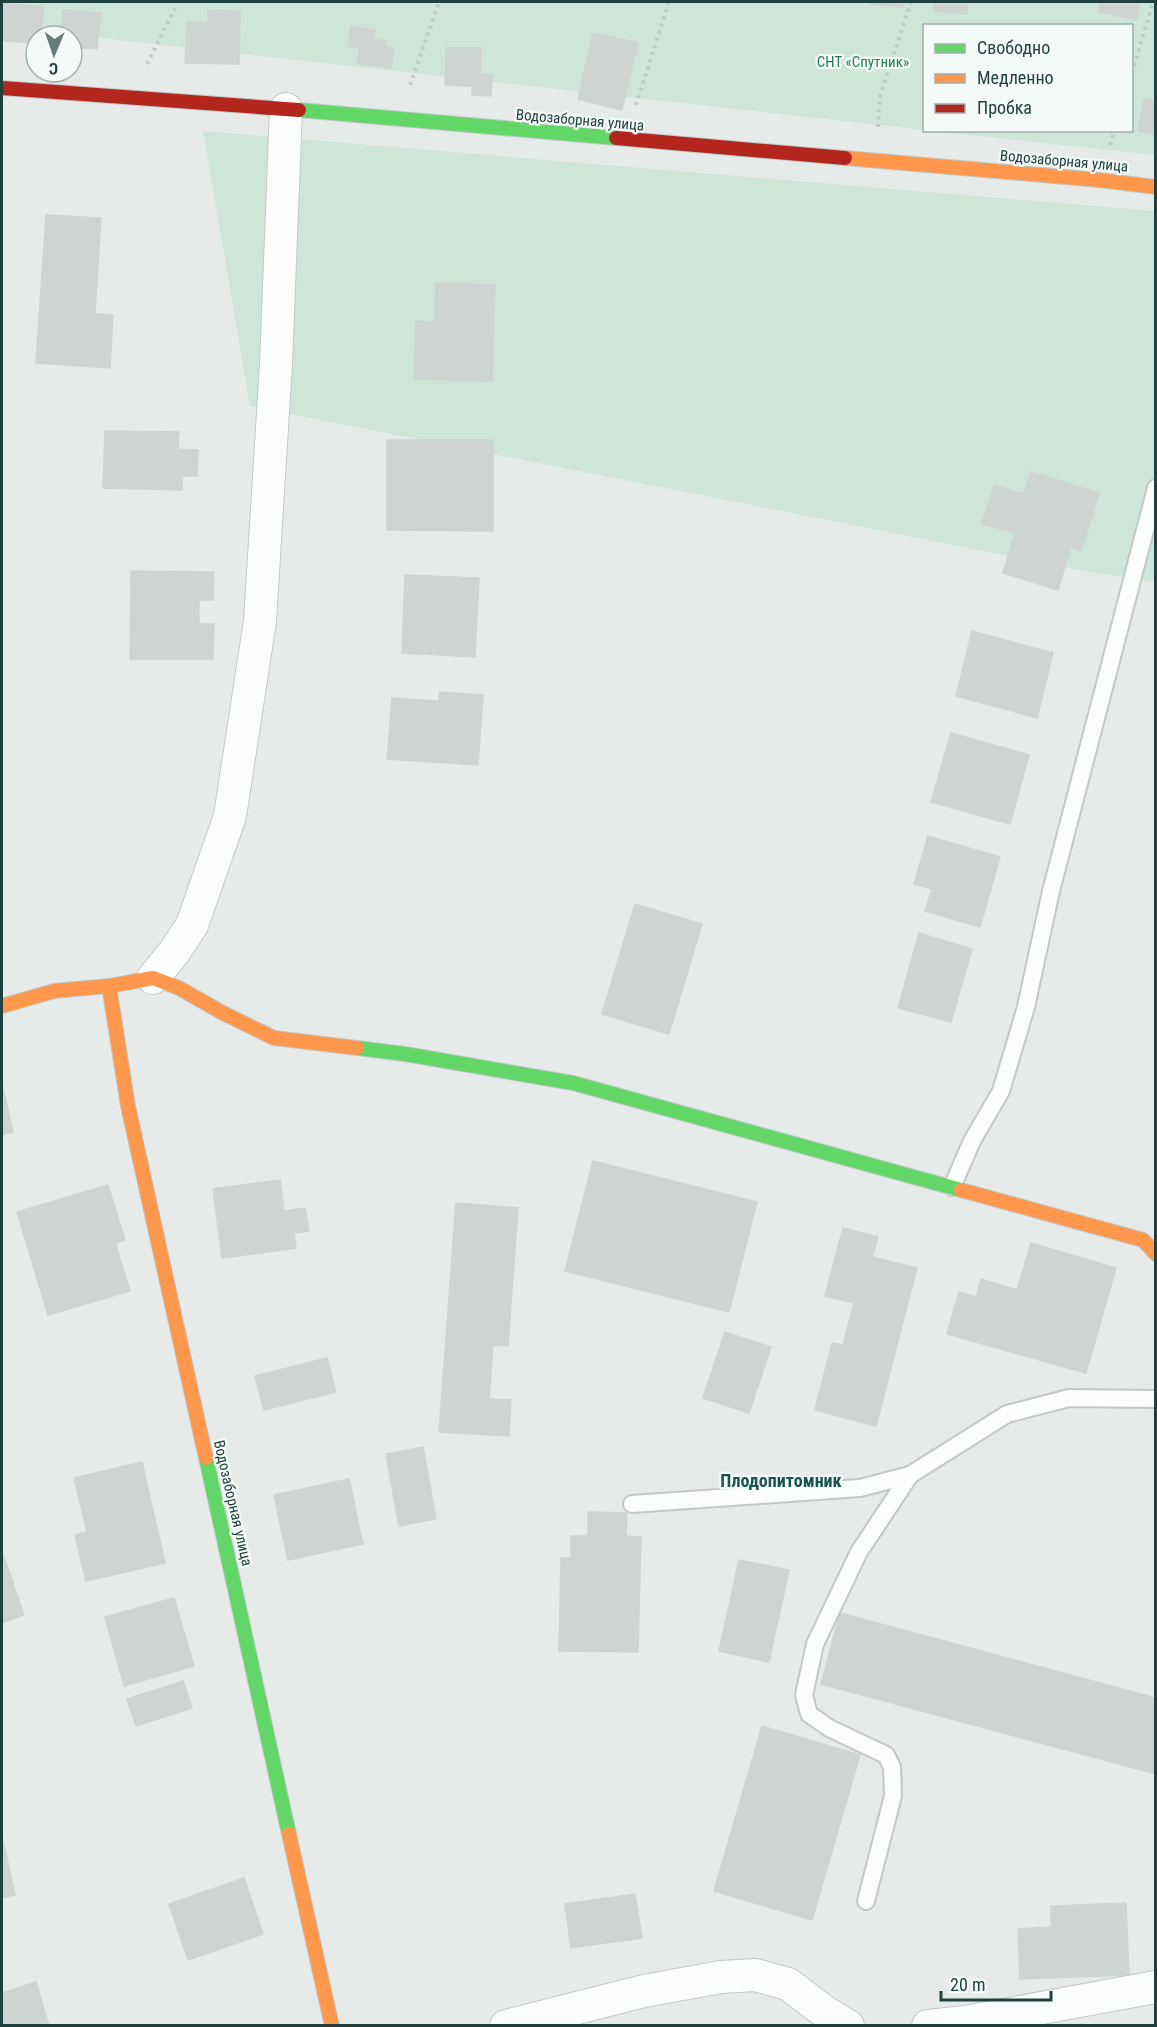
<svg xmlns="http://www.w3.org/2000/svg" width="1157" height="2027" viewBox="0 0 1157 2027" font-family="'Roboto Condensed',sans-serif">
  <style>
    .green { fill: #cde6d8 }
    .building { fill: #cdd4d2; stroke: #ced4d3; stroke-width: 1.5 }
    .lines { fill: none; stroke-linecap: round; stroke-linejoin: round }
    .lane-casing { stroke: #c3c8c7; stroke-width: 20 }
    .street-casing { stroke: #c3c8c7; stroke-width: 34 }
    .fast-casing { stroke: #c1c9c7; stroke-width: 16 }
    .slow-casing { stroke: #c1c9c7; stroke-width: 16 }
    .jam-casing { stroke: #c1c9c7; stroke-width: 16 }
    .path { stroke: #c1cbca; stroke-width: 4; stroke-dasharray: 3 4.5; stroke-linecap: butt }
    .lane { stroke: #fbfcfc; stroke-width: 16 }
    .street { stroke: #fbfcfc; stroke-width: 32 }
    .fast { stroke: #63d668; stroke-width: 14 }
    .slow { stroke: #ff974d; stroke-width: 14 }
    .jam { stroke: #b3261e; stroke-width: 14 }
    .labels { text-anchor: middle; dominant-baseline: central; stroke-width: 4.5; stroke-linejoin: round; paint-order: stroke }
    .park-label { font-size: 15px; fill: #267c54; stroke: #f4faf8 }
    .street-label { font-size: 15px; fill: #20413d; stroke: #f4faf8 }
    .quarter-label { font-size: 18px; font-weight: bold; fill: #1a5650; stroke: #f4faf8 }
  </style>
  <rect width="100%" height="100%" fill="#e6ebea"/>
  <!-- green -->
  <g class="green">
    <path d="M2 2H1155V155L933 131 1132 130V26H924V130L2 27Z"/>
    <path d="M203 131 1155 211V582L1090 572 250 406Z"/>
  </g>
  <!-- building -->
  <g class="building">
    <path d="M869 2H904L903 7 869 4Z"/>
    <path d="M935 2H968L967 14 934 11Z"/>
    <path d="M1100 2H1140L1137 20 1098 12Z"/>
    <path d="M2 3 44 7 41 36H36V43L2 41Z"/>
    <path d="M63 10 101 13 97 49 72 47V36H60Z"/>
    <path d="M208 10 240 11 239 64 185 63 187 22 208 23Z"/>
    <path d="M351 26 375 30 374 39 386 41 385 46 394 48 391 68 357 63 359 48 348 46Z"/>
    <path d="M593 33 638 43 622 110 578 99Z"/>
    <path d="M446 48H481L480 74H492L491 96 472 95V86L445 85Z"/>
    <path d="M1144 99 1156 102V134L1138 131Z"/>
    <path d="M46 215 101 218 95 314 113 315 110 368 36 363Z"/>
    <path d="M436 283 495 285 492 381 414 379 416 321 435 322Z"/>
    <path d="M105 431 179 432 178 449 198 450 197 476H182V490L103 488Z"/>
    <path d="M387 440H493V531L387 530Z"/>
    <path d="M1031 472 1099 493 1081 551 1071 547 1058 590 1003 573 1015 533 982 524 994 485 1024 494Z"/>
    <path d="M131 571 214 572 213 600H199V624H214L213 659H130Z"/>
    <path d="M405 575 479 578 475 657 402 653Z"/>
    <path d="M972 631 1053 653 1037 718 956 696Z"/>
    <path d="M440 692 483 695 478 765 387 759 392 698 439 701Z"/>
    <path d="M951 733 1029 755 1010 824 931 802Z"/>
    <path d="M928 836 1000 857 980 927 925 911 932 889 914 884Z"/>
    <path d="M635 904 702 924 669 1034 602 1014Z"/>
    <path d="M919 933 972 949 951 1022 898 1008Z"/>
    <path d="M2 1083 13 1132 2 1135Z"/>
    <path d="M593 1161 757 1202 729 1312 565 1271Z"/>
    <path d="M280 1180 284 1211 305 1208 309 1231 294 1233 296 1248 222 1258 213 1189Z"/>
    <path d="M108 1185 125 1240 115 1243 130 1291 48 1315 17 1212Z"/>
    <path d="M456 1203 518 1208 508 1346 493 1345 489 1399 511 1400 509 1436 439 1432Z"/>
    <path d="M843 1228 878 1237 872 1257 917 1268 876 1426 815 1410 832 1343 843 1345 854 1303 825 1296Z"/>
    <path d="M1031 1243 1116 1268 1086 1373 947 1334 959 1292 976 1297 981 1279 1017 1290Z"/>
    <path d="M725 1332 771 1347 749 1413 703 1398Z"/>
    <path d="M327 1358 336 1392 264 1410 255 1376Z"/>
    <path d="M423 1447 436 1519 399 1526 386 1454Z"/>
    <path d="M142 1462 165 1563 86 1581 75 1535 87 1532 74 1478Z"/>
    <path d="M349 1479 363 1544 288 1560 274 1495Z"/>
    <path d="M588 1512 627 1513 626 1536 641 1537 638 1652 559 1651 561 1558H571V1536H588Z"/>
    <path d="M2 1551 24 1615 2 1623Z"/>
    <path d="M739 1560 789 1570 769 1662 719 1651Z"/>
    <path d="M174 1598 194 1666 124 1686 105 1617Z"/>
    <path d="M840 1613 1156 1698V1774L821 1684Z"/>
    <path d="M183 1681 192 1708 136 1726 127 1699Z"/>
    <path d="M762 1726 860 1755 812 1920 714 1891Z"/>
    <path d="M2 1836 15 1895 2 1898Z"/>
    <path d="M244 1878 263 1934 188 1960 169 1904Z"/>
    <path d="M635 1894 642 1938 571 1948 565 1904Z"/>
    <path d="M1126 1903 1129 1975 1020 1979 1018 1929 1051 1927V1906Z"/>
    <path d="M36 1982 49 2026H2V1993Z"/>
  </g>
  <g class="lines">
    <defs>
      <g id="lane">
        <path d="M952 1187 972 1141 1001 1091 1026 1007 1051 891 1156 488"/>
        <path d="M632 1504 860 1488 910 1475 1007 1414 1069 1398 1156 1399"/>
        <path d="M866 1901 893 1796 892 1767 886 1755 829 1728 809 1714 804 1695 815 1644 859 1552 910 1475"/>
      </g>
      <g id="street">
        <path d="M153 978 175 951 192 925 230 816 260 621 276 364 286 109"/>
        <path d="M506 2026 644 1991 721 1977 755 1975 788 1984 825 2012 848 2026"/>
        <path d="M928 2026 965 2022 1156 1987"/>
      </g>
      <g id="fast">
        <path d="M299 110 616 138"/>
        <path d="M357 1048 405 1054 573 1083 961 1190"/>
        <path d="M206 1458 289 1834"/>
      </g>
      <g id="slow">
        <path d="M845 158 1099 180 1156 187"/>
        <path d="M109 986 128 1106 206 1458"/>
        <path d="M2 1006 54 991 109 986 153 978 179 988 223 1013 274 1038 357 1048"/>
        <path d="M961 1190 1143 1240 1156 1254"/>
        <path d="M289 1834 332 2026"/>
      </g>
      <g id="jam">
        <path d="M2 88 299 110"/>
        <path d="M616 138 845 158"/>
      </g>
    </defs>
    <!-- lane casing -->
    <use href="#lane" class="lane-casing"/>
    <!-- street casing -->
    <use href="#street" class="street-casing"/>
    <!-- fast casing -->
    <use href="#fast" class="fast-casing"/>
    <!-- slow casing -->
    <use href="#slow" class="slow-casing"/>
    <!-- jam casing -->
    <use href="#jam" class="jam-casing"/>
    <!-- path -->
    <g class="path">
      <path d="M147 64 178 2"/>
      <path d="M1132 73 1153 2"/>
      <path d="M410 85 439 2"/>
      <path d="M636 105 669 2"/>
      <path d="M878 127 880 96 911 2"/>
      <path d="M1110 145 1114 130"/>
    </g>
    <!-- lane -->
    <use href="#lane" class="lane"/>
    <!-- street -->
    <use href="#street" class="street"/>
    <!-- fast -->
    <use href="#fast" class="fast"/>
    <!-- slow -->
    <use href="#slow" class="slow"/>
    <!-- jam -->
    <use href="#jam" class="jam"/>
  </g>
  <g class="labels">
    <!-- park labels -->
    <g class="park-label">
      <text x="863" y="62">СНТ «Спутник»</text>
    </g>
    <!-- street labels -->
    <g class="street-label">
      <text transform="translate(580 120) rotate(5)">Водозаборная улица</text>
      <text transform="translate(1064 161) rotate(5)">Водозаборная улица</text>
      <text transform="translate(233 1503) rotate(77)">Водозаборная улица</text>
    </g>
    <!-- quarter labels -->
    <g class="quarter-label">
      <text x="781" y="1480">Плодопитомник</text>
    </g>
  </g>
  <!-- border -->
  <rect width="1157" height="2027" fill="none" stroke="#20413d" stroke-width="6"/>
  <!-- legend -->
  <rect x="923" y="24" width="210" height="108" fill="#f4faf8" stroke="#9fb0ad" stroke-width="1.5"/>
  <rect x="935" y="44" width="30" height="9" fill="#63d668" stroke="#9fb0ad" stroke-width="1.5"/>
  <text x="977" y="54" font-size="18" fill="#20413d">Свободно</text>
  <rect x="935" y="74" width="30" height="9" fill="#ff974d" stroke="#9fb0ad" stroke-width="1.5"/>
  <text x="977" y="84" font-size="18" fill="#20413d">Медленно</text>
  <rect x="935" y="104" width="30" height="9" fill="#b3261e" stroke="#9fb0ad" stroke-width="1.5"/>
  <text x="977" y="114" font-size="18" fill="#20413d">Пробка</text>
  <!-- north arrow -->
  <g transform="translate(54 54) rotate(182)"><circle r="28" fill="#f4faf8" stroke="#9fb0ad" stroke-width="1.5"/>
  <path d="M0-4.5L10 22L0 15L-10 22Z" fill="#657c7a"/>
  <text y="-9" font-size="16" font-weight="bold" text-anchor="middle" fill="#20413d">С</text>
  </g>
  <!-- scale -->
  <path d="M941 1991v9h110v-9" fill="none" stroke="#20413d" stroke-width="3"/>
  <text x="950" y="1991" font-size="18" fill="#20413d" stroke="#f4faf8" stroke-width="4.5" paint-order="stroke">20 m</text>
</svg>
